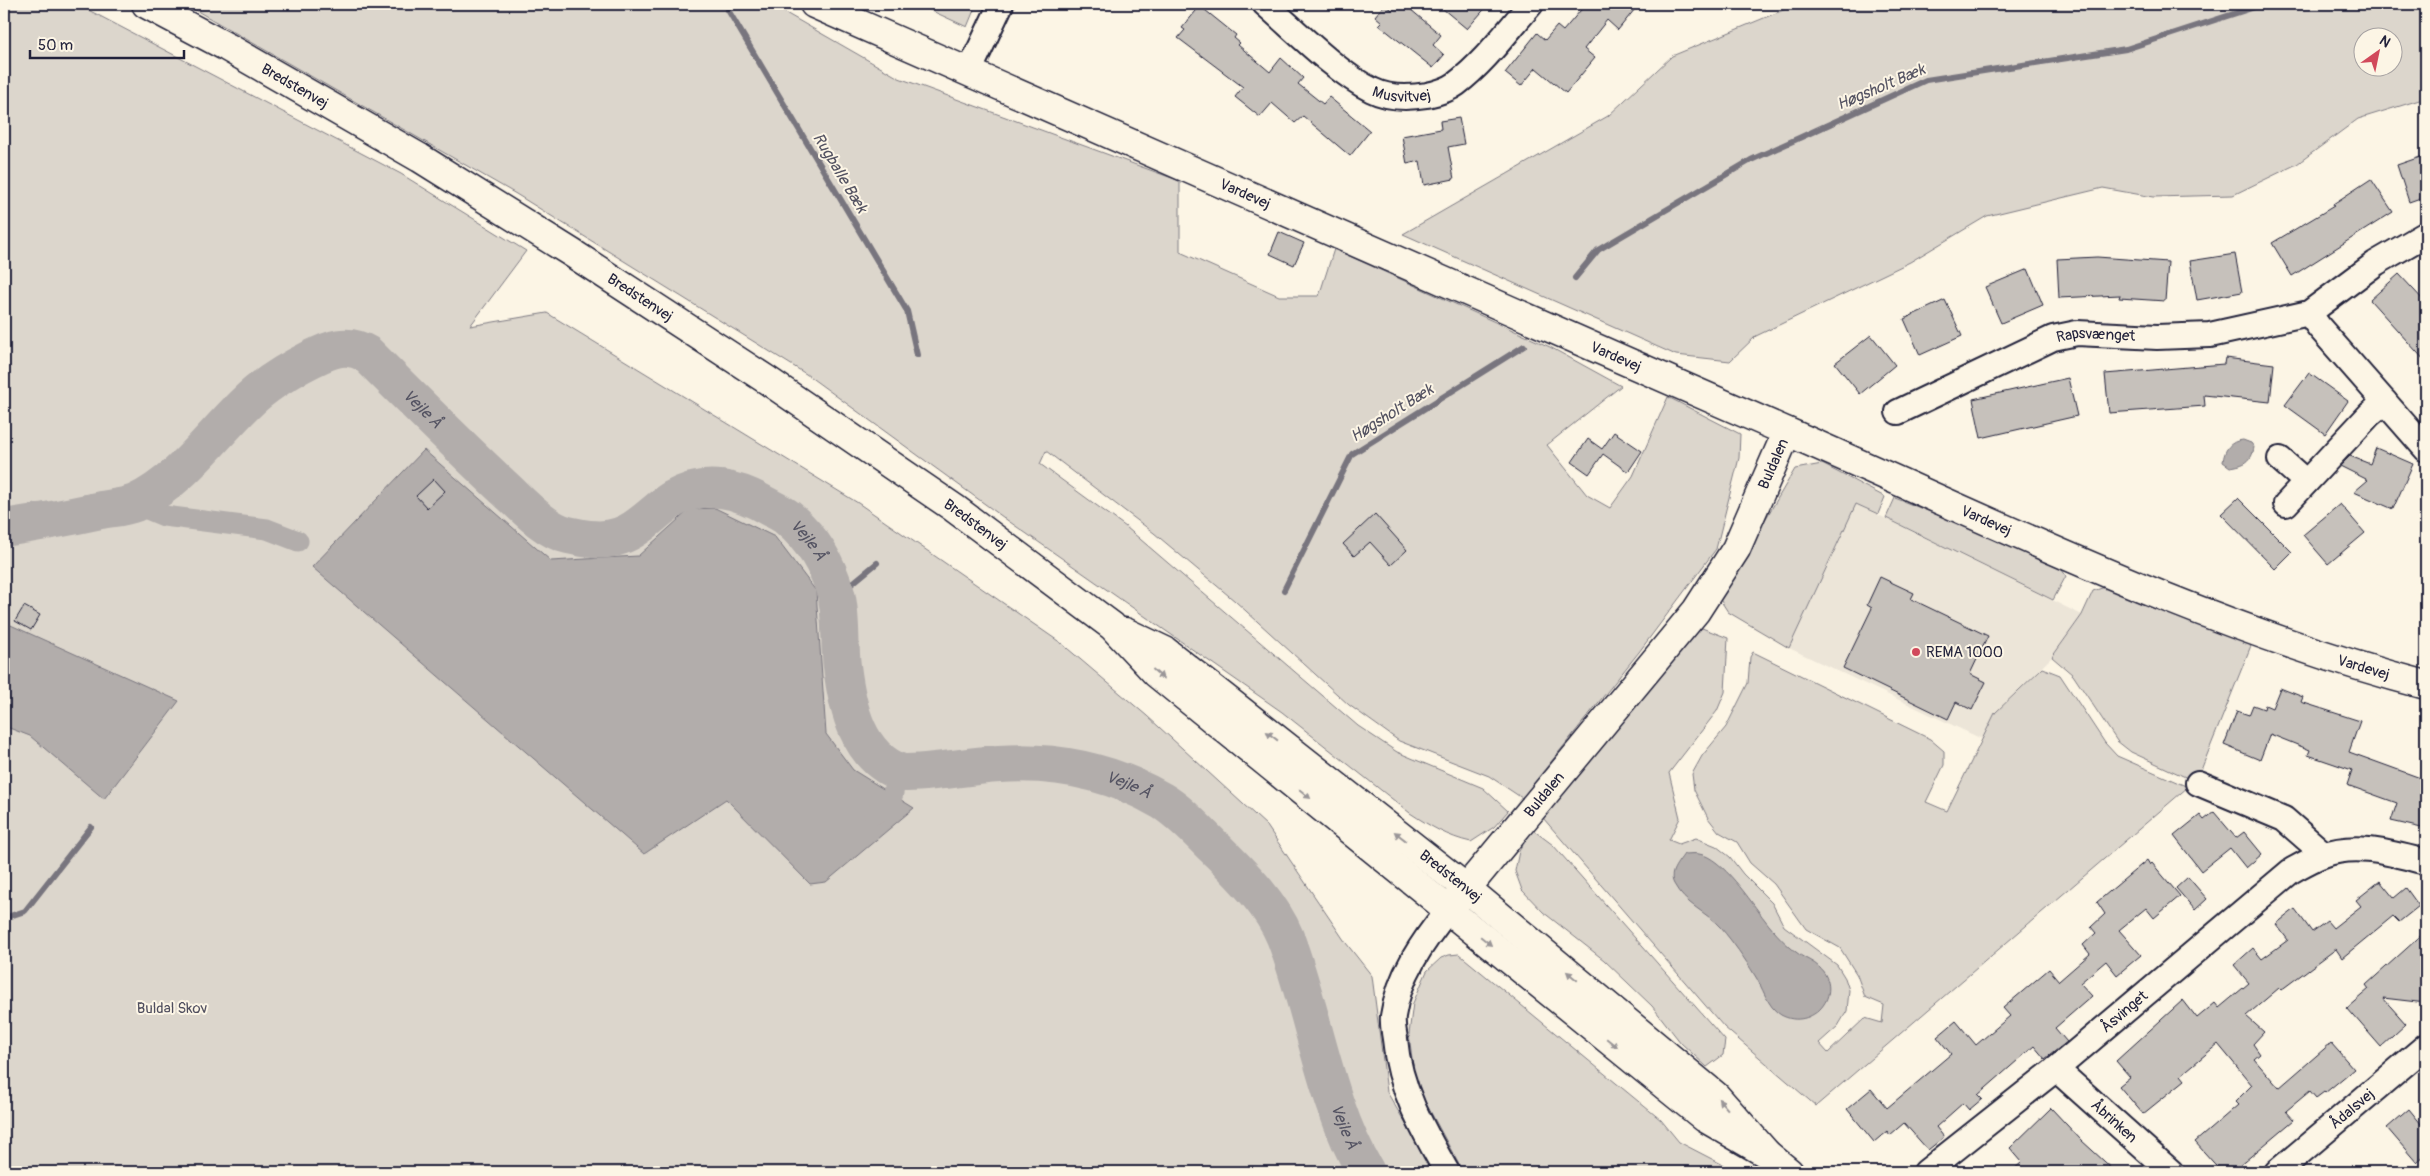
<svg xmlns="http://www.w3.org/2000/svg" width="2430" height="1176" viewBox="0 0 2430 1176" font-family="Pangolin,sans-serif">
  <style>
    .built { fill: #ece5d8 }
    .green { fill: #dcd6cc; stroke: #7f7c84; fill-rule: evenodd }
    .water { fill: #b2adab; stroke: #78757e }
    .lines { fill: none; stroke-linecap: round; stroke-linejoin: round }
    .stream { stroke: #78757e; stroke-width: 6 }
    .canal { stroke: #b2adab; stroke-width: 21 }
    .river { stroke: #b2adab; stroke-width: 38 }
    .building { fill: #c6c1bb; stroke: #22223b }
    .minor-casing { stroke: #22223b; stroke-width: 28 }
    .tertiary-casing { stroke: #22223b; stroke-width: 31 }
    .trunk-casing { stroke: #22223b; stroke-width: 31 }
    .minor { stroke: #fcf5e5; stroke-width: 24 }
    .tertiary { stroke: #fcf5e5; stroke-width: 28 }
    .trunk { stroke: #fcf5e5; stroke-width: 28 }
    .oneway { fill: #9a9698 }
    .poi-dot { fill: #d1495b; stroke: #fcf5e5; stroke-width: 2 }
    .labels { text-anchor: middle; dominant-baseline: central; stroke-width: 4; stroke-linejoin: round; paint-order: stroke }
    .street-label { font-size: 15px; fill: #22223b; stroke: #fcf5e5 }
    .poi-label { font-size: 15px; fill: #22223b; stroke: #fcf5e5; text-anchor: start }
    .park-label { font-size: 15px; fill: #504f5f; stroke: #fcf5e5 }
    .water-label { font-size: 16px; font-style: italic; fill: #545362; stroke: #fcf5e5 }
  </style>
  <rect width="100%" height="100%" fill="#fcf5e5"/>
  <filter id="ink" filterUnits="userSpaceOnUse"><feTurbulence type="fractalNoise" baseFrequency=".02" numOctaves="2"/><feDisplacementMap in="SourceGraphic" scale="10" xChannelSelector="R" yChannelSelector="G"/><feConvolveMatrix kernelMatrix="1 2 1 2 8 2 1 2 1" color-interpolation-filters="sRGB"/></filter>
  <g filter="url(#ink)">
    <!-- built -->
    <path class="built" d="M1856 504 2082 615 2052 657 1995 713 1982 739 1789 648Z"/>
    <!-- green -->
    <g class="green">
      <path d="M4 4H77L401 174 526 251 470 326 547 313 858 503 1061 643 1147 716 1267 826 1346 943 1372 976 1387 1092 1434 1172H4Z"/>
      <path d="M185 4H770L899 78 1180 181V252L1279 296H1319L1334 249 1550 347 1621 386 1547 445 1587 495 1610 508 1633 476 1668 397 1740 434 1739 458 1716 549 1639 652 1522 798 1489 776 1399 741 1349 705 1235 601 1154 533 1046 451 1040 464 1126 527 1358 726 1397 752 1483 788 1508 811 1494 827 1471 842C1448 837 1430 826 1410 813L1282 712 1007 520 806 374 516 194Z"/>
      <path d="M917 4H961L974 10 967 27Z"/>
      <path d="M1798 4H2426V98L2358 119 2297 164 2233 195 2153 197 2103 188 1987 216 1910 262 1756 336 1730 361 1676 355 1403 234 1608 116 1672 56ZM2362 38H2392V68H2362Z"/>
      <path d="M1822 464 1885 497 1878 514 1856 504 1789 648 1728 612 1719 598 1795 469Z"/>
      <path d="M1895 498 2057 562 2066 576 2053 600 1886 518Z"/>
      <path d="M2111 585 2252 643 2199 775 2194 781 2131 752 2117 741 2073 675 2052 657 2082 615 2093 591Z"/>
      <path d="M1702 628 1728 638 1725 692 1717 711 1669 773 1680 818 1669 840 1679 844 1696 838 1716 846 1730 857 1743 874 1772 903 1784 926 1837 965 1845 978 1849 990 1847 1011 1838 1026 1819 1043 1828 1053 1865 1018 1882 1023 1884 1005 1865 997 1857 975 1840 948 1806 929 1774 884 1750 863 1737 842 1719 832 1708 818 1694 790 1692 774 1702 756 1726 727 1748 683 1750 657 1753 652 1930 739 1944 751V765L1926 802 1947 811 1995 713 2042 668 2060 675 2105 743 2117 756 2188 787 1816 1106 1724 1027 1543 818 1690 636Z"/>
      <path d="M1533 830 1553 845 1725 1040 1723 1055 1707 1067 1681 1043 1652 1006 1604 960 1543 912 1522 890 1515 871 1519 851Z"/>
      <path d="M1459 954 1661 1120 1679 1142 1737 1172H1463L1415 1083 1409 1034 1413 1003 1427 971 1441 958 1449 955Z"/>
    </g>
    <!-- water -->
    <g class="water">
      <path d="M2243 440 2251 443 2254 447C2252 462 2244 465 2230 467L2223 462C2224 450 2230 441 2243 440Z"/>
      <path d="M424 450 551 561 638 556 690 509 715 508 775 537 816 591 826 734 853 770 914 808 826 882 810 884 726 799 644 854 312 567Z"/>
      <path d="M4 622 179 701 104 799 30 736 4 726Z"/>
      <path d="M1684 854C1689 854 1695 853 1699 854 1722 857 1751 902 1765 920 1775 933 1786 945 1800 955 1806 959 1814 962 1819 967 1846 993 1812 1032 1781 1015 1767 1007 1763 987 1754 974 1745 959 1733 942 1721 928 1707 912 1685 905 1674 884 1668 873 1678 863 1684 854Z"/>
    </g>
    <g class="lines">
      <!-- stream -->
      <g class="stream">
        <path d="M728 10 907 311 917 355"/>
        <path d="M1575 278 1598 250 1751 160 1926 80 2126 49 2264 4"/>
        <path d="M1284 590 1352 454 1524 346"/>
        <path d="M837 596 877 563"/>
        <path d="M4 918 25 911 91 827"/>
      </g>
      <!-- canal -->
      <g class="canal">
        <path d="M133 503 164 516 267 529 298 541"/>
        <path d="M874 814C894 807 896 790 893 771"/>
      </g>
      <!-- river -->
      <path class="river" id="s1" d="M4 528C37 523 69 517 101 510 112 508 125 507 135 503 180 482 210 438 245 404 264 385 287 371 311 359 331 349 347 342 367 354 411 398 455 442 501 485 519 501 544 530 568 535 586 539 603 542 620 536 641 529 655 510 673 499 706 480 738 489 769 507 776 511 784 514 789 519 813 540 827 563 836 594 842 617 839 643 842 666 847 707 858 758 902 773 934 773 966 766 999 764 1057 760 1112 772 1162 801 1182 813 1199 833 1216 849 1241 874 1271 903 1285 937 1314 1012 1325 1104 1366 1172"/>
    </g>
    <!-- building -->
    <g class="building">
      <path d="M1385 4 1392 10 1398 4H1404L1441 35 1433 45 1444 55 1433 68 1379 25 1382 22 1375 16Z"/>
      <path d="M1437 4H1489L1467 29Z"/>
      <path d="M1586 4H1639L1618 30 1607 20 1584 49 1595 58 1566 93 1536 68 1521 86 1505 73 1537 33 1545 40 1557 26 1563 31Z"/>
      <path d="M1200 6 1236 35 1234 38 1240 43 1238 45 1270 72 1281 58 1303 78 1298 84 1323 104 1329 97 1370 131 1350 156 1303 116 1295 123 1272 103 1260 117 1235 97 1243 87 1178 38 1185 30 1182 28Z"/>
      <path d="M1459 118 1464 144 1448 147 1454 179 1424 185 1420 161 1407 164 1402 136 1441 129 1440 121Z"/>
      <path d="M2426 155V196L2409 202 2397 165Z"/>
      <path d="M2371 179 2393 212 2292 276 2272 243 2334 206 2333 204Z"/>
      <path d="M1279 232 1304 243 1294 265 1270 254Z"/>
      <path d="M2235 254 2242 292 2197 300 2190 261Z"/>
      <path d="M2097 257 2168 262 2165 301 2119 298 2120 295 2059 298 2057 259Z"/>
      <path d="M2028 269 2043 305 2001 323 1985 287Z"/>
      <path d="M2399 274 2426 303V362L2370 300Z"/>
      <path d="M1945 300 1962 336 1920 355 1904 319Z"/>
      <path d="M1871 335 1895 365 1860 394 1835 363Z"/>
      <path d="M2225 358 2274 364 2270 402 2204 395 2205 406 2109 413 2105 374 2224 364Z"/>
      <path d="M2309 373 2348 401 2325 434 2285 405Z"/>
      <path d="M2068 378 2077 416 1981 438 1973 399Z"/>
      <path d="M1614 432 1642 451 1628 472 1603 454 1589 474 1572 462 1588 439 1602 449Z"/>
      <path d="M2376 448 2413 464 2393 509 2354 492 2368 480 2340 466 2350 456 2370 464Z"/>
      <path d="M434 479 445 491 427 508 416 496Z"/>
      <path d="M2238 498 2292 552 2275 569 2221 514Z"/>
      <path d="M2340 504 2365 533 2328 564 2303 535Z"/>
      <path d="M1375 514 1407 550 1391 565 1370 542 1354 556 1343 544Z"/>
      <path d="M1880 577 1914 593 1911 599 1988 636 1970 674 1986 682 1972 710 1956 702 1948 719 1843 668 1872 608 1867 605Z"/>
      <path d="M24 606 40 615 31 630 15 621Z"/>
      <path d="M2280 688 2303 697 2301 702 2360 721 2349 752 2426 780V829L2391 821 2397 803 2347 785 2352 770 2308 755 2310 750 2270 734 2260 760 2224 745 2237 711 2249 715 2253 705 2264 709 2265 705 2272 708Z"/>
      <path d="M2214 812 2236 838 2244 832 2262 854 2246 868 2230 848 2201 871 2174 836 2200 815 2204 820Z"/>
      <path d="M2147 860 2150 865 2152 863 2180 896 2154 918 2146 908 2119 930 2141 955 2117 975 2106 961 2080 983 2092 996 2055 1028 2067 1042 2045 1059 2034 1046 1978 1095 1982 1099 1969 1110 1963 1103 1936 1127 1944 1137 1928 1150 1904 1123 1890 1135 1887 1131 1874 1142 1847 1109 1871 1089 1887 1108 1951 1054 1937 1037 1956 1021 1976 1045 2010 1016 2003 1008 2049 969 2059 981 2090 954 2083 945 2096 933 2091 927 2105 914 2097 902Z"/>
      <path d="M2188 877 2207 899 2195 910 2176 888Z"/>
      <path d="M2380 881 2394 898 2406 888 2419 906 2399 922 2393 916 2342 958 2336 949 2281 990 2279 988 2246 1016 2264 1032 2253 1044 2260 1054 2254 1059 2279 1088 2331 1043 2354 1069 2325 1093 2324 1092 2316 1098 2310 1091 2286 1111 2294 1120 2232 1172H2222L2195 1142 2238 1105 2235 1102 2252 1085 2218 1044 2181 1075 2185 1080 2143 1114 2119 1086 2130 1077 2116 1061 2183 1000 2197 1018 2215 1003 2219 1008 2249 983 2234 965 2253 948 2262 959 2288 940 2276 924 2295 909 2312 932 2327 921 2333 928 2361 906 2356 900Z"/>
      <path d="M2426 931V1003L2383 998 2406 1024 2381 1047 2347 1008 2369 989 2366 985Z"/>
      <path d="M2051 1108 2081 1140 2116 1172H2011L2022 1162 2010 1148Z"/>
      <path d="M2409 1109 2426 1130V1155L2417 1163 2387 1128Z"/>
    </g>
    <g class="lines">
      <defs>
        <g id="minor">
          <path id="s2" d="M1265 4C1295 30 1337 73 1372 90 1388 98 1409 98 1427 95 1437 93 1448 90 1456 84 1485 62 1507 31 1531 4"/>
          <path d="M969 72 1001 4"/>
          <path d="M2309 313 2319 327 2426 449"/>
          <path id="s3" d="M1898 412 2053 338 2077 333 2157 337 2210 335 2309 313 2376 263 2426 234"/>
          <path d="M2280 459 2306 482"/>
          <path d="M2286 504 2370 414 2385 402"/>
          <path d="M2198 783 2284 819 2324 854"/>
          <path id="s4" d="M2056 1069 2171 1172"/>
          <path d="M1447 1172C1423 1130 1399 1088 1395 1039 1394 1032 1392 1024 1393 1016 1399 975 1423 941 1448 910"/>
          <path id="s5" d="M1926 1172 2056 1069 2291 871C2302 865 2312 859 2323 855 2357 842 2393 854 2426 862"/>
          <path id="s6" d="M2277 1172 2426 1046"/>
        </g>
        <g id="tertiary">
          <path id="s7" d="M814 4C1142 148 1469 293 1797 436 2002 526 2210 629 2426 685"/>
          <path id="s8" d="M1451 907 1696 611 1736 549 1787 432"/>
        </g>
        <g id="trunk">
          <path id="s9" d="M146 4 227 47 420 158 572 253 767 380 954 508 1112 626 1156 673 1705 1118 1767 1154"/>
          <path id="s10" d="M1125 632 1165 651 1466 888 1716 1096 1767 1154 1789 1172"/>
        </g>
      </defs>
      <!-- minor casing -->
      <use href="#minor" class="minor-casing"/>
      <!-- tertiary casing -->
      <use href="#tertiary" class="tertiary-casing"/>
      <!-- trunk casing -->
      <use href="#trunk" class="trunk-casing"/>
      <!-- minor -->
      <use href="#minor" class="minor"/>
      <!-- tertiary -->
      <use href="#tertiary" class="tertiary"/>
      <!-- trunk -->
      <use href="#trunk" class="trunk"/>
    </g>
    <!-- one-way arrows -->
    <defs><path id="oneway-solid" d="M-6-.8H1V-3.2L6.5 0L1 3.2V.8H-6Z" transform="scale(1.25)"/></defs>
    <g class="oneway">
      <use href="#oneway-solid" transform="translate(1158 674) rotate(42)"/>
      <use href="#oneway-solid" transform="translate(1272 736) rotate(-142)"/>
      <use href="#oneway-solid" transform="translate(1305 794) rotate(39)"/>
      <use href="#oneway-solid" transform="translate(1400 836) rotate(-142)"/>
      <use href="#oneway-solid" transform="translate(1486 941) rotate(39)"/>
      <use href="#oneway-solid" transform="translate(1572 976) rotate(-140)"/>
      <use href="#oneway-solid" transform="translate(1612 1043) rotate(39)"/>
      <use href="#oneway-solid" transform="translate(1723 1104) rotate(-131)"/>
    </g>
  </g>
  <!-- markers -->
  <circle class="poi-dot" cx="1916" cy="652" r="5"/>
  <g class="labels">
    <!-- street labels -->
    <g class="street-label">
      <text stroke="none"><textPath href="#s9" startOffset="170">Bredstenvej</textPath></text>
      <text stroke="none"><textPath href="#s2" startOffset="168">Musvitvej</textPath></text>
      <text stroke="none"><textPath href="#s7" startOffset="471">Vardevej</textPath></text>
      <text stroke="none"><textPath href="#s9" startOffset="575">Bredstenvej</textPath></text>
      <text stroke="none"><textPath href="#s3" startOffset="215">Rapsvænget</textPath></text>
      <text stroke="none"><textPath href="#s7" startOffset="876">Vardevej</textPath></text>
      <text stroke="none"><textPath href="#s8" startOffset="551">Buldalen</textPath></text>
      <text stroke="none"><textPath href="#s7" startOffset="1281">Vardevej</textPath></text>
      <text stroke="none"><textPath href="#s9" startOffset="980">Bredstenvej</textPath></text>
      <text stroke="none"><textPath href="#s7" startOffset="1686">Vardevej</textPath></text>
      <text stroke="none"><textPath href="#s8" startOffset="146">Buldalen</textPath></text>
      <text stroke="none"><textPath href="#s10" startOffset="408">Bredstenvej</textPath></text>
      <text stroke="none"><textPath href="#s5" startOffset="255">Åsvinget</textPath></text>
      <text stroke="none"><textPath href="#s6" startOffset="98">Ådalsvej</textPath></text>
      <text stroke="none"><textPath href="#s4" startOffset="78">Åbrinken</textPath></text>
    </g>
    <!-- poi labels -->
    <g class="poi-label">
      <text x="1926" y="652">REMA 1000</text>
    </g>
    <!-- park labels -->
    <g class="park-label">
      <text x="172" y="1008">Buldal Skov</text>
    </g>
    <!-- water labels -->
    <g class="water-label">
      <text transform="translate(1881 87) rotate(-23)">Høgsholt Bæk</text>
      <text transform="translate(840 173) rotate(59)">Rugballe Bæk</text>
      <text stroke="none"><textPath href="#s1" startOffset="500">Vejle Å</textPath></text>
      <text transform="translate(1392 413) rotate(-32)">Høgsholt Bæk</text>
      <text stroke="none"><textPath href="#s1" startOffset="965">Vejle Å</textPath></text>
      <text stroke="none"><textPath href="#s1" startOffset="1458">Vejle Å</textPath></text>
      <text stroke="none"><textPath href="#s1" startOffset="1879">Vejle Å</textPath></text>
    </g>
  </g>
  <!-- margin -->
  <rect width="2430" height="1176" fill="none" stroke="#fcf5e5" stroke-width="20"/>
  <rect x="10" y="10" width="2410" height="1156" fill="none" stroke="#22223b" stroke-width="2" filter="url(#ink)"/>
  <!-- north arrow -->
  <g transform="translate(2378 52) rotate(33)"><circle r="24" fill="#fcf5e5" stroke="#a5a1a1"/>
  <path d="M0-4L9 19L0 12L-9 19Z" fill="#d1495b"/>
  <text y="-8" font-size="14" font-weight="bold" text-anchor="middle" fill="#22223b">N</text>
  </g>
  <!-- scale -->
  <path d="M30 50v8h154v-8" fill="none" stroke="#22223b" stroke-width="2.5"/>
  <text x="38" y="50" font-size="15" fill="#22223b" stroke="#fcf5e5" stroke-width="4" paint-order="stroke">50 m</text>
</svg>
